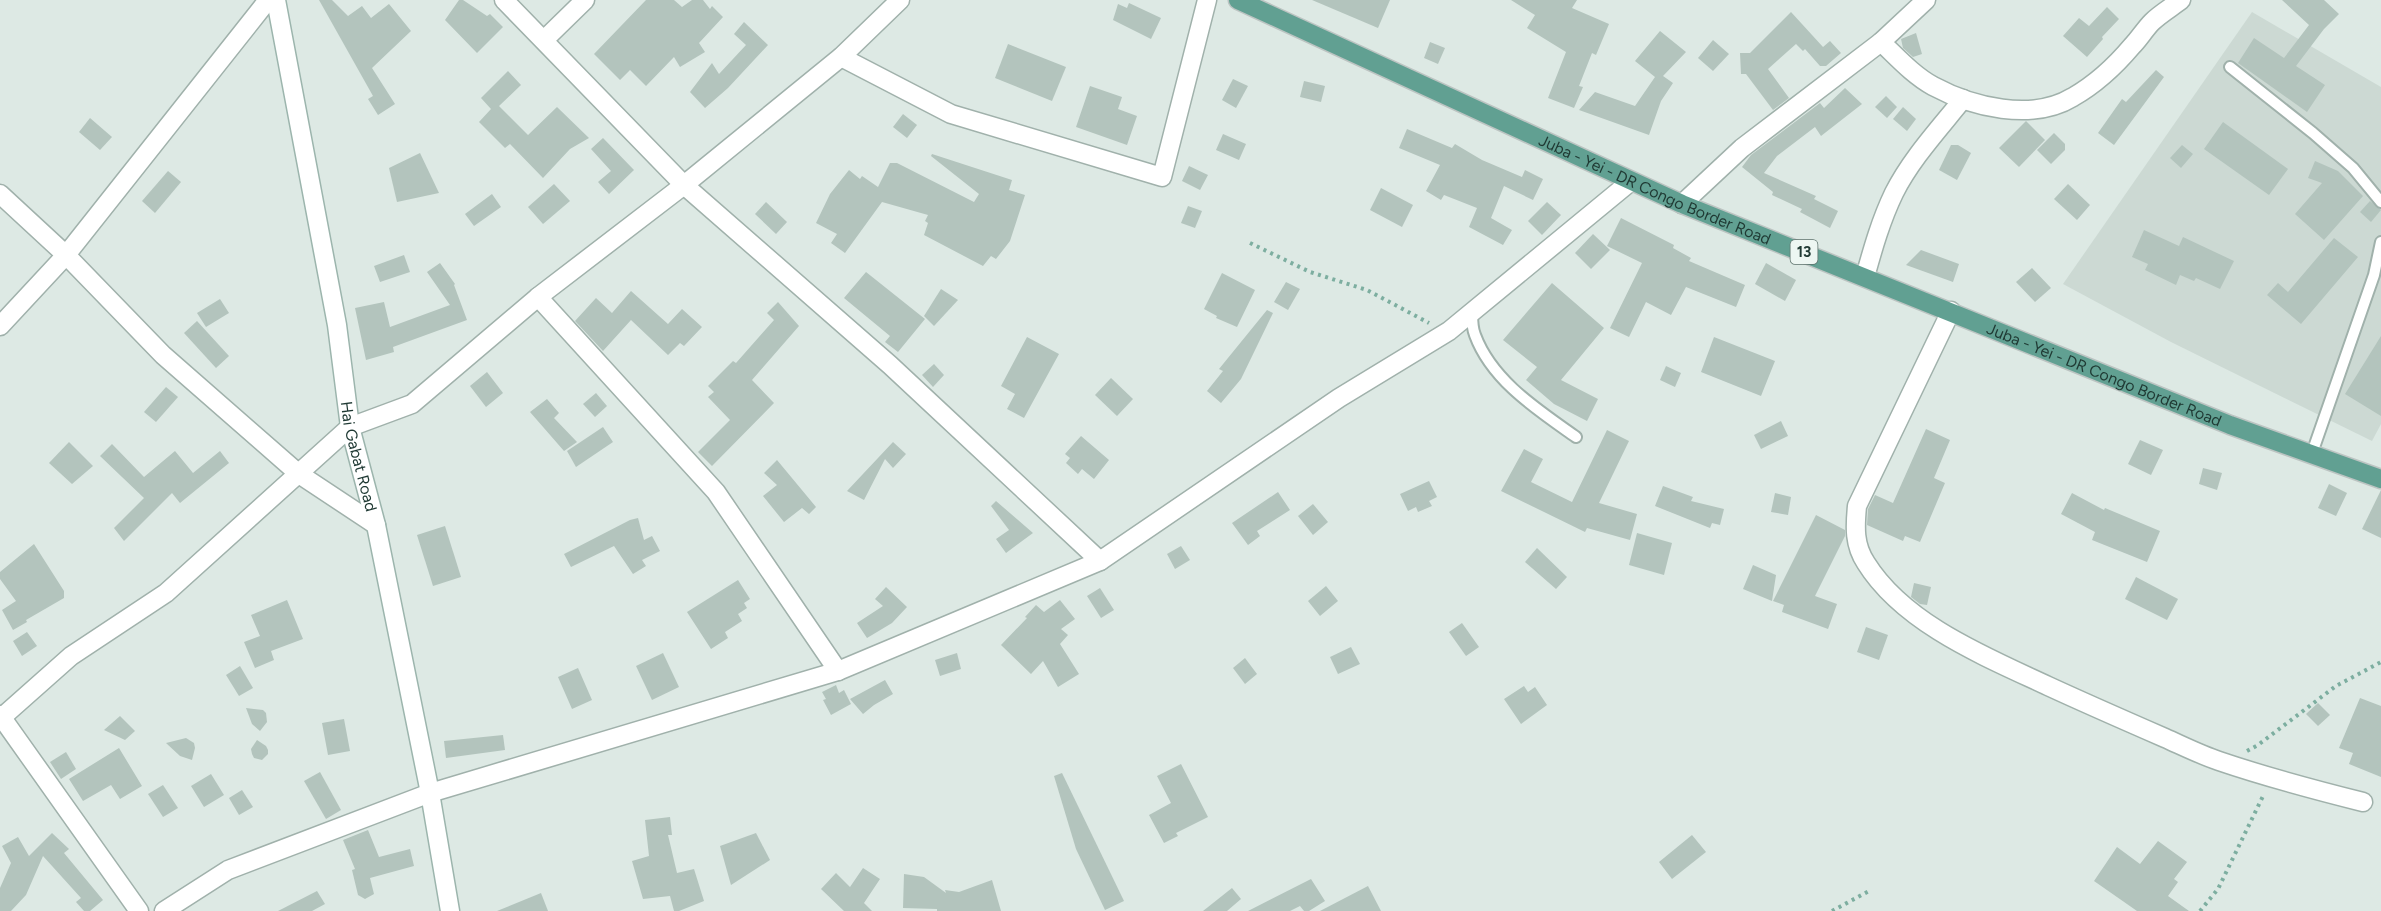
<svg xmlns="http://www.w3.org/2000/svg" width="2381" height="911" viewBox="0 0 2381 911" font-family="Figtree,sans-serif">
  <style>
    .built { fill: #ccd9d3 }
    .building { fill: #b3c4bd }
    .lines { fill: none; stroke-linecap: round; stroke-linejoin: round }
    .lane-casing { stroke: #a0b1ab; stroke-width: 14 }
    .street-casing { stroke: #a0b1ab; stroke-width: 21 }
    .secondary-casing { stroke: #9cb5ad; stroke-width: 21 }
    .primary-casing { stroke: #bcc4c2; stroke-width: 21 }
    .path { stroke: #7daea0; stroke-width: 4; stroke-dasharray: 3 4.5; stroke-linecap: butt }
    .lane { stroke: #fff; stroke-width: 10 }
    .street { stroke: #fff; stroke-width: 18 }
    .secondary { stroke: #fff; stroke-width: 18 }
    .primary { stroke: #61a092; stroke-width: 18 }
    .labels { text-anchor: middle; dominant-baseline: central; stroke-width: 4.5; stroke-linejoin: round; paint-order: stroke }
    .shield { fill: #edf6f2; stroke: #5d726c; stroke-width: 1.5 }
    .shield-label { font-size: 15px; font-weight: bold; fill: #1f3933 }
    .street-label { font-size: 16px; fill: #1f3933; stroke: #edf6f2 }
  </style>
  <rect width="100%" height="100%" fill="#dde9e4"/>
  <!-- built -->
  <path class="built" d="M2252 12 2381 87V424L2372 441 2171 342 2063 284Z"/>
  <!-- building -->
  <g class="building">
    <path d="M319 0H332L348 16 362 6 371 18 389 4 411 31 372 68 395 104 378 115 368 99 373 96Z"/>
    <path d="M459 0H463L487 16 490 14 503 27 477 53 445 20Z"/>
    <path d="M646 0H674L682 7 692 0H703L710 9 712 6 723 17 699 43 705 52 680 67 674 57 646 86 630 70 620 80 594 54Z"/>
    <path d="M1312 0H1390L1378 28Z"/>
    <path d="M1511 0H1577L1572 8 1609 24 1596 55 1592 53 1579 86 1583 87 1574 108 1548 98 1566 52 1527 28 1535 15Z"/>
    <path d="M2282 0H2324L2339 14 2324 29 2296 66 2325 85 2307 112 2238 63 2254 38 2284 58 2309 25Z"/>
    <path d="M1129 3 1161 18 1151 39 1113 20 1118 4 1127 8Z"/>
    <path d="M2107 7 2119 19 2102 37 2103 39 2087 57 2063 36 2079 18 2089 26Z"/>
    <path d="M1791 12 1823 47 1830 41 1841 53 1826 66H1820L1805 49 1803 51 1796 44 1768 69 1789 98 1773 110 1746 74H1741L1740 53H1750Z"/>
    <path d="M744 22 768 45 728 88 705 108 690 92 712 63 719 74 746 45 734 34Z"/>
    <path d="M1660 31 1686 52 1663 76 1673 83 1661 101 1649 135 1579 110 1595 92 1635 106 1655 77 1635 61Z"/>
    <path d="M1916 33 1922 54 1913 57 1903 48 1901 39Z"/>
    <path d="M1713 40 1729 54 1713 71 1698 58Z"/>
    <path d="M1430 42 1445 48 1438 64 1424 58Z"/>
    <path d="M1008 44 1066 67 1052 101 995 78Z"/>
    <path d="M2156 70 2164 77 2114 145 2098 133 2122 99 2126 102Z"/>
    <path d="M508 71 521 85 499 106 528 135 557 107 589 138 570 149 543 178 510 144 505 148 479 122 491 109 481 98Z"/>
    <path d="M1233 79 1248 86 1236 108 1222 100Z"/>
    <path d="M1304 81 1325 86 1321 102 1300 97Z"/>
    <path d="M1090 86 1122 97 1118 109 1137 116 1127 145 1076 127Z"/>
    <path d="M1845 88 1862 104 1821 136 1815 127 1777 156 1764 173 1816 196 1814 199 1838 211 1830 228 1800 212 1802 209 1772 195 1773 192 1742 167 1751 155 1820 103 1824 108Z"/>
    <path d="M1886 96 1897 107 1887 118 1875 107Z"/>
    <path d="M1903 107 1916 119 1907 131 1893 119Z"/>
    <path d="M903 114 917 125 907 138 893 127Z"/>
    <path d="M90 118 112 137 100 150 79 132Z"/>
    <path d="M2026 121 2045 140 2019 167 1999 148Z"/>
    <path d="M2223 122 2288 169 2269 195 2204 149Z"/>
    <path d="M1407 129 1452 148 1455 144 1482 160 1522 177 1525 170 1543 179 1533 200 1504 186 1491 218 1512 230 1503 245 1469 227 1477 208 1444 195 1441 200 1426 191 1440 165 1399 148Z"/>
    <path d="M2054 133 2065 144V150L2051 164 2037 150Z"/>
    <path d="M1223 134 1246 144 1239 160 1216 150Z"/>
    <path d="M603 138 634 170 609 194 598 182 611 171 591 149Z"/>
    <path d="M1951 145H1958L1971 153 1957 180 1939 170Z"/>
    <path d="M2182 145 2193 154 2181 168 2170 158Z"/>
    <path d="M420 153 439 193 397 202 389 168Z"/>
    <path d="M932 154 1012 180 1009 190 1025 195 1010 241 996 259 991 256 983 266 924 235 928 223 925 221 928 215 882 202 845 253 831 243 837 234 816 223 830 194 849 170 860 179 862 176 878 187 890 163H897L974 202 979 194 931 156Z"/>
    <path d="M2315 161 2338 171 2363 196 2324 240 2295 214 2322 183 2308 178Z"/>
    <path d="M1189 166 1208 175 1200 190 1182 181Z"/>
    <path d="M168 171 181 182 155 213 142 201Z"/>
    <path d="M554 184 570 201 543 224 528 207Z"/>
    <path d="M2068 184 2090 205 2077 220 2054 199Z"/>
    <path d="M1381 188 1413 205 1402 227 1370 210Z"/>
    <path d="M492 194 501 207 474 226 465 214Z"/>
    <path d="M2370 201 2381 210 2371 222 2360 212Z"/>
    <path d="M766 202 787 222 776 234 755 214Z"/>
    <path d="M1547 202 1561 215 1542 235 1528 221Z"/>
    <path d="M1188 206 1202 211 1195 228 1181 223Z"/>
    <path d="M1621 218 1674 245 1673 248 1691 258 1689 261 1745 285 1736 307 1686 287 1671 315 1646 302 1629 337 1610 328 1642 263 1607 246Z"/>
    <path d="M2144 230 2179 246 2183 237 2234 261 2220 289 2196 278 2194 281 2180 275 2176 285 2145 270 2148 264 2132 257Z"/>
    <path d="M1593 234 1610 250 1591 269 1575 253Z"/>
    <path d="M2334 238 2358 257 2301 324 2267 295 2278 283 2288 292Z"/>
    <path d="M1921 250 1959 264 1953 282 1906 265Z"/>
    <path d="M404 255 410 272 380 282 374 266Z"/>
    <path d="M440 263 455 284 454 285 467 320 393 347 394 352 366 360 355 308 384 302 390 327 450 305 427 272Z"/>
    <path d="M1766 263 1796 280 1785 301 1755 284Z"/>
    <path d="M2032 268 2051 288 2035 302 2016 282Z"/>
    <path d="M866 272 925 319 898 352 885 342 890 336 844 298Z"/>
    <path d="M1222 273 1255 290 1237 327 1216 318 1217 316 1204 309Z"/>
    <path d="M1286 282 1300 289 1288 310 1274 302Z"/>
    <path d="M1552 283 1604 328 1561 380 1598 399 1587 421 1554 404 1526 380 1537 367 1503 340Z"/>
    <path d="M941 289 958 300 934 326 924 316Z"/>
    <path d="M631 291 668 324 682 309 702 327 684 346 680 343 668 355 631 320 603 351 575 321 596 298 612 313Z"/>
    <path d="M220 299 229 313 206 327 197 313Z"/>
    <path d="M778 302 799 326 752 380 774 403 712 466 698 452 730 420 708 397 714 392 708 386 733 361 736 363 774 320 767 313Z"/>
    <path d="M1267 310 1273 313 1241 379 1221 403 1207 391 1223 371 1219 369Z"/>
    <path d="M197 321 229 356 216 368 184 333Z"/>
    <path d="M2381 336V416L2345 394Z"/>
    <path d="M1027 337 1059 354 1024 418 1007 409 1015 394 1001 386Z"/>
    <path d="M1714 337 1775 361 1761 396 1701 372Z"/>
    <path d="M934 364 944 375 933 387 922 375Z"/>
    <path d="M1666 366 1681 373 1675 387 1660 380Z"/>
    <path d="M487 372 503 393 486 407 470 386Z"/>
    <path d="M1111 378 1133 399 1117 416 1095 395Z"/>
    <path d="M166 387 178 397 156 422 144 412Z"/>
    <path d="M596 393 607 406 595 417 583 404Z"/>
    <path d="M547 399 559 413 554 418 577 442 564 451 530 412Z"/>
    <path d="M1781 421 1788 436 1761 449 1754 435Z"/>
    <path d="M603 427 613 442 576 467 567 451Z"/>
    <path d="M1926 429 1950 440 1934 478 1945 483 1920 542 1905 536 1903 541 1867 525 1868 509 1875 495 1893 503Z"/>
    <path d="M1607 430 1629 441 1599 503 1637 514 1630 540 1587 528 1585 532 1501 491 1524 449 1543 459 1531 482 1572 502Z"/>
    <path d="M1081 436 1109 460 1094 479 1082 469 1078 474 1066 463 1070 458 1065 454Z"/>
    <path d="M2140 440 2163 450 2151 475 2128 464Z"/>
    <path d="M69 442 93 466 72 484 49 463Z"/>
    <path d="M893 442 906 454 893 468 885 459 864 500 847 491Z"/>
    <path d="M112 444 144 477 175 451 193 473 220 451 229 463 180 503 172 493 124 541 114 528 144 498 100 456Z"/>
    <path d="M777 460 816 507 809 514 802 508 784 522 763 496 777 485 764 473Z"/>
    <path d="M2203 468 2222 473 2217 490 2199 484Z"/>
    <path d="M1429 481 1437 497 1429 501 1432 506 1418 512 1416 507 1408 511 1400 494Z"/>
    <path d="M2329 484 2347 493 2336 516 2318 508Z"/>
    <path d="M1663 486 1693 497 1691 501 1724 509 1720 525 1712 523 1710 528 1655 506Z"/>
    <path d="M2381 490V538L2362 529Z"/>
    <path d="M1278 492 1290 510 1257 531 1260 536 1248 545 1232 523Z"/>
    <path d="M1775 493 1791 497 1788 515 1771 512Z"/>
    <path d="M2072 493 2104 510 2105 508 2160 531 2147 562 2092 540 2095 532 2061 514Z"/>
    <path d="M996 501 1033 533 1006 553 996 539 1009 530 991 506Z"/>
    <path d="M1313 504 1328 522 1313 535 1298 516Z"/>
    <path d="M1816 515 1845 530V536L1815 596 1837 604 1828 629 1782 612 1784 605 1773 601Z"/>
    <path d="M638 518 644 540 652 536 660 551 642 560 646 566 633 574 614 546 571 567 564 554 630 520Z"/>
    <path d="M445 526 461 577 433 586 417 535Z"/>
    <path d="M1637 533 1672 543 1664 575 1629 565Z"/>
    <path d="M34 544 64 591V598L26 620 27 622 13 630 2 610 16 601 0 579V572Z"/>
    <path d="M1181 546 1190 560 1175 569 1167 554Z"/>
    <path d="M1537 548 1567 577 1556 589 1525 562Z"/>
    <path d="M1753 565 1776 575 1772 601 1743 589Z"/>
    <path d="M2136 577 2178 599 2167 620 2125 599Z"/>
    <path d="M738 580 750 599 744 603 747 608 738 614 742 621 725 632 728 638 711 649 687 612Z"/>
    <path d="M1914 583 1931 587 1927 605 1920 604 1911 597Z"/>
    <path d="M1326 586 1338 601 1320 616 1308 601Z"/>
    <path d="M886 587 907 607 892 623 867 638 857 623 883 606 875 599Z"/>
    <path d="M1100 588 1114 610 1101 618 1087 596Z"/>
    <path d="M287 600 303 639 271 651 274 660 255 668 244 642 260 636 251 615Z"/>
    <path d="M1060 600 1075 619 1061 629 1068 635 1060 644 1079 674 1058 687 1043 661 1031 674 1001 645 1027 618 1025 617 1036 605 1044 612Z"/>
    <path d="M1462 623 1479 647 1466 656 1449 632Z"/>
    <path d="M1866 627 1888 635 1879 660 1857 652Z"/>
    <path d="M27 632 37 646 22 656 13 641Z"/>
    <path d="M1351 647 1360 664 1338 674 1330 657Z"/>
    <path d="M663 653 679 687 652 700 636 666Z"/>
    <path d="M957 653 961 669 940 676 935 660Z"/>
    <path d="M1245 658 1257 674 1245 684 1233 668Z"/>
    <path d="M240 666 253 688 239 696 226 675Z"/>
    <path d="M578 668 592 700 572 709 558 677Z"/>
    <path d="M885 680 893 694 874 705 863 714 850 699Z"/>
    <path d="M836 685 839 693 844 690 851 704 831 715 823 700 826 699 822 692Z"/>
    <path d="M1524 686 1528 692 1535 687 1547 705 1521 724 1504 699Z"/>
    <path d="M2360 698 2381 706V777L2349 764 2353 753 2339 748Z"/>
    <path d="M2318 703 2330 715 2318 726 2306 714Z"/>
    <path d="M246 708 263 710 266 713 267 722 260 731 252 724Z"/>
    <path d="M120 716 135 731 125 740 104 730Z"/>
    <path d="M344 719 350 751 328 755 322 723Z"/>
    <path d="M503 735 505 750 446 758 444 741Z"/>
    <path d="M186 738 194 743 195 748 192 760 180 756 166 743Z"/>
    <path d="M257 740 266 746 268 750V754L262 760 254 758 252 754 251 749Z"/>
    <path d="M119 748 142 786 120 799 111 785 83 801 69 779Z"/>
    <path d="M66 752 76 769 61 779 50 762Z"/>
    <path d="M1181 764 1208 817 1176 833 1178 836 1164 843 1149 815 1171 803 1157 776Z"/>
    <path d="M320 772 341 810 326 819 304 781Z"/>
    <path d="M1062 773 1124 901 1105 910 1076 849 1054 776Z"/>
    <path d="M211 774 224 795 204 807 191 786Z"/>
    <path d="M163 785 178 808 163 817 148 794Z"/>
    <path d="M242 790 253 807 239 815 229 798Z"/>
    <path d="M670 817 672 835H668L677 873 694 869 704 901 679 911H674L670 896 643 899 632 861 649 856 645 820Z"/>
    <path d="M368 830 379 857 410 849 414 866 370 878 374 894 365 899 358 895 352 870 355 869 343 840Z"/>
    <path d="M52 833 69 849 64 853 103 900 90 911H84L76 902 81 898 43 856 26 895 11 911H0V888L11 863 2 846 18 837 29 856Z"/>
    <path d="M756 833 770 860 731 885 720 846Z"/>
    <path d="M1692 835 1706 852 1672 879 1659 862Z"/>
    <path d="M2158 841 2187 862 2174 879 2178 882 2168 896 2189 911H2137L2094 881 2117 847 2140 864Z"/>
    <path d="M863 868 880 879 864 903 872 911H844L821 889 836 873 850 887Z"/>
    <path d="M904 874 924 877 946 893 945 890 959 892 992 880 1001 911H937V909L903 908Z"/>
    <path d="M1311 879 1325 901 1309 911H1304L1300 906 1290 911H1248Z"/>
    <path d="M1368 886 1381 911H1320Z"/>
    <path d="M1232 888 1241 899 1227 911H1203Z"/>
    <path d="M317 891 325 904 312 911H278Z"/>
    <path d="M541 893 548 911H497Z"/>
  </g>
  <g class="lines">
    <defs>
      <g id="lane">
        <path d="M2230 67 2313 133 2353 168 2381 202"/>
        <path d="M1472 312C1472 320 1472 328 1475 335 1492 381 1538 410 1576 437"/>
        <path d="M2311 456 2374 275 2381 242"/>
      </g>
      <g id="street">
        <path d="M504 0 684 185 890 365 1100 561"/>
        <path d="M544 40 585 0"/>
        <path d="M1881 42C1897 57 1913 75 1933 86 1972 107 2032 122 2073 97 2094 85 2116 65 2132 46 2139 39 2145 29 2152 22 2160 14 2172 7 2181 0"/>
        <path d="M841 57 951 114 1162 177 1207 0"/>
        <path d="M0 194 66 255 163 355 299 474 376 525"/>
        <path d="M1682 204 1742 148 1881 42 1926 0"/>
        <path d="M1865 277C1873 248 1881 220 1894 193 1911 159 1939 129 1963 99"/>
        <path d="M538 297 716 492 838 671"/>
        <path d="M1951 311 1857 506C1855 527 1854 545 1866 563 1904 624 1986 657 2048 686 2087 704 2126 721 2165 738 2183 746 2201 755 2219 761 2266 777 2315 790 2363 802"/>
        <path d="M0 326 66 255 268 0"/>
        <path d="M0 715 139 911"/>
        <path d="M0 719 71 656 166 593 350 427 412 404 538 297 684 185 841 57 900 0"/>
        <path d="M164 911 228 870 430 793 838 671 1100 561 1339 398 1449 331 1630 182"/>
      </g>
      <g id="secondary">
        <path id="s1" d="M276 0 337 325 350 427 376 525 430 793 450 911"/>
      </g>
      <g id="primary">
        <path id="s2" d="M1238 0 1682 204 2230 425 2381 479"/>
      </g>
    </defs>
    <!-- lane casing -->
    <use href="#lane" class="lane-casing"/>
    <!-- street casing -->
    <use href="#street" class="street-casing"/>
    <!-- secondary casing -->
    <use href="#secondary" class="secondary-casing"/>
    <!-- primary casing -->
    <use href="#primary" class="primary-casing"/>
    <!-- path -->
    <g class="path">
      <path d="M1250 243 1310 272 1367 290 1429 323"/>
      <path d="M2247 751 2258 745 2336 686 2381 662"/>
      <path d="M1832 911 1869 891"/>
      <path d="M2200 911 2218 889 2264 794"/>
    </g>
    <!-- lane -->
    <use href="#lane" class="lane"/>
    <!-- street -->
    <use href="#street" class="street"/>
    <!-- secondary -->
    <use href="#secondary" class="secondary"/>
    <!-- primary -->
    <use href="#primary" class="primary"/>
  </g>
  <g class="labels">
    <!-- shield labels -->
    <rect class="shield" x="1790.5" y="240" width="27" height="24" rx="4.5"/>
    <g class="shield-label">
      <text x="1804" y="252">13</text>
    </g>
    <!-- street labels -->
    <g class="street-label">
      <text stroke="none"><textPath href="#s2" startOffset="458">Juba - Yei - DR Congo Border Road</textPath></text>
      <text stroke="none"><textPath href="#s2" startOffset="944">Juba - Yei - DR Congo Border Road</textPath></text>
      <text stroke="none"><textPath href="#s1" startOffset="464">Hai Gabat Road</textPath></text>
    </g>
  </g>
</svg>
